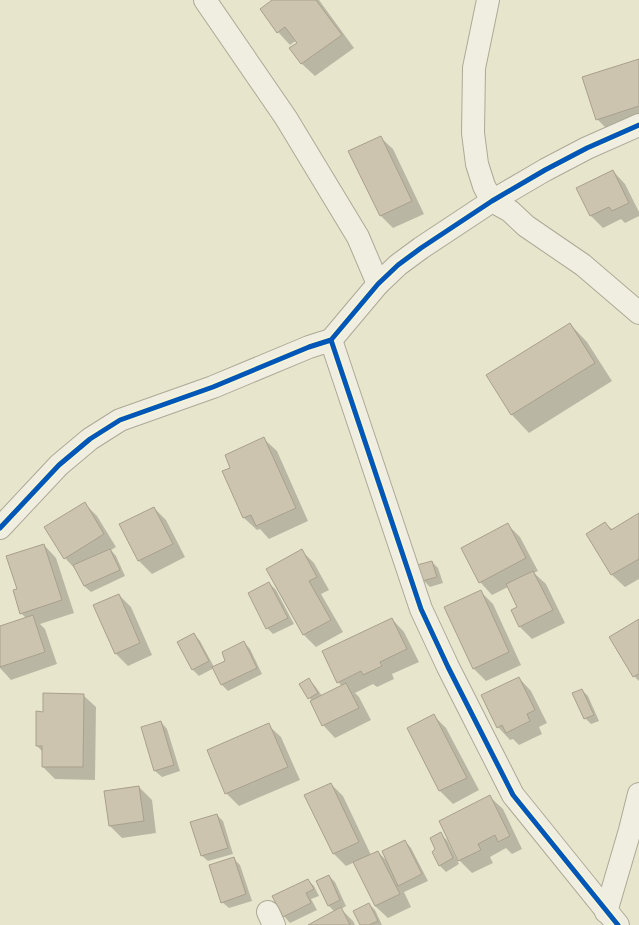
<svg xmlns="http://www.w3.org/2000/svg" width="639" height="925" viewBox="0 0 639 925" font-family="'PT Serif',serif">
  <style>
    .shadow { fill: #0003 }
    .building { fill: #ccc4ae; stroke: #a9a08c }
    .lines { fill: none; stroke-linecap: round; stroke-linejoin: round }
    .minor-casing { stroke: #ada996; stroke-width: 24 }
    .minor { stroke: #efeee0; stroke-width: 22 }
    .cycleway-casing { stroke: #f9f6d3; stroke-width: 8 }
    .cycleway { stroke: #0057b8; stroke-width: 5 }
  </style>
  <rect width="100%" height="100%" fill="#e8e5cd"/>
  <!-- shadow -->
  <g class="shadow">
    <path d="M274 0H319L354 48 315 76 302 64 291 48 299 43 297 40 290 45 278 32Z"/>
    <path d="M639 60V122L610 132 597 119Z"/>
    <path d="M380 137 393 149 424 214 393 228 381 216Z"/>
    <path d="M613 171 625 184 639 212V216L625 223 621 219 603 228 591 216Z"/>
    <path d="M570 324 587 342 612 381 529 433 512 415 487 376Z"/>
    <path d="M264 439 277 451 308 521 269 539 260 529 257 530 244 518 224 471 231 468Z"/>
    <path d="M84 503 97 516 116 547 111 550 116 556 125 576 91 592 84 586 77 571 65 558Z"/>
    <path d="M154 508 166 520 185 557 152 574 139 561 120 525Z"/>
    <path d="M639 515V579L625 587 612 575 587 534 605 523 613 530Z"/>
    <path d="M507 524 520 537 538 571 534 573 546 584 565 623 532 639 519 626V608L508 587 492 595 480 582Z"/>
    <path d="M44 545 56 558 74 613 40 624 45 629 57 664 11 680 0 668V627L26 618 21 613Z"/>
    <path d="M302 551 314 563 329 590 321 594 343 632 316 647 303 634Z"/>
    <path d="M432 562 438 568 443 583 430 587 423 580Z"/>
    <path d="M269 583 276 590 294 624 273 634 267 628Z"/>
    <path d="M480 591 493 604 521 665 486 681 473 668Z"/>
    <path d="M119 595 131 607 152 655 128 666 115 653Z"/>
    <path d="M392 619 404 632 419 662 392 674 394 679 377 687 373 684 355 693 359 697 371 720 335 738 323 725 312 701 301 685 309 680 315 686 322 696 342 686 338 682Z"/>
    <path d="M639 620V681L634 676Z"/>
    <path d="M194 634 200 641 214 667 227 661 244 642 250 649 262 674 228 691 222 685 214 668 199 676 193 670Z"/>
    <path d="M519 678 531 691 547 723 539 727 542 734 519 745 513 739 510 740 498 727Z"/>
    <path d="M582 690 588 696 599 721 591 724 585 718Z"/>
    <path d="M83 695 96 707 95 780 55 779 43 767V752L37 746 44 713Z"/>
    <path d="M434 716 446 728 479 790 453 804 440 791 408 729Z"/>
    <path d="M161 722 167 729 180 771 162 777 155 771Z"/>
    <path d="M268 725 281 737 300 780 239 806 226 793Z"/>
    <path d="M331 784 343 796 371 855 378 852 388 862 405 841 411 848 428 881 404 892 411 907 388 918 375 906 355 862 346 866 334 854 306 796Z"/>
    <path d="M139 787 152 800 156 833 122 838 109 825Z"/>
    <path d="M490 797 503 809 522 849 512 854 506 848 490 857 493 863 472 873 459 860Z"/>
    <path d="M217 815 223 821 233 854 208 861 201 855Z"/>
    <path d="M440 834 447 840 459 864 446 872 439 865 437 850Z"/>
    <path d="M233 858 240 865 252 901 229 908 222 902Z"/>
    <path d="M329 876 335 882 346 906 341 909 353 921 355 925H310L335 912 328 905Z"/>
    <path d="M308 880 314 886 319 896 311 899 317 910 290 923 284 916Z"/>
    <path d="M369 904 375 910 382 925H361Z"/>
  </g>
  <!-- building -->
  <g class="building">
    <path d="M272 0H316L342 35 301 64 289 48 297 43 285 27 277 33 260 9Z"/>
    <path d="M639 59V106L596 120 582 77Z"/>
    <path d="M381 136 412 201 380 216 348 151Z"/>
    <path d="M613 170 629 203 612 211 609 207 590 216 576 188Z"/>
    <path d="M570 323 595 363 511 415 486 375Z"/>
    <path d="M264 437 296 508 256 526 251 515 243 518 222 471 230 468 225 455Z"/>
    <path d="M85 502 104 534 64 559 44 527Z"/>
    <path d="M154 507 173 544 138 561 119 524Z"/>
    <path d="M639 513V559L611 575 586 534 605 522 611 530Z"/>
    <path d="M508 523 526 558 479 583 461 548Z"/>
    <path d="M44 544 62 600 20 614 13 590 17 589 6 556Z"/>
    <path d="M110 549 120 570 84 586 73 565Z"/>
    <path d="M302 549 317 577 309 581 331 620 303 635 266 569Z"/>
    <path d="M432 561 437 577 422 581 417 565Z"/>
    <path d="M533 571 553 610 519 627 511 610 517 607 506 584Z"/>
    <path d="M269 582 288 618 266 629 248 593Z"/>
    <path d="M481 590 509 652 473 669 444 607Z"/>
    <path d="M119 594 140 643 115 654 93 605Z"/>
    <path d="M33 615 45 652 0 667V626Z"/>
    <path d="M392 618 407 649 380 662 382 666 363 675 361 671 337 683 322 651Z"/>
    <path d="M639 619V674L633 677 609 637Z"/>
    <path d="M194 633 209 661 192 670 177 642Z"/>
    <path d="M244 641 257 668 221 685 212 667 225 661 222 652Z"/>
    <path d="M519 677 535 710 527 714 530 721 506 733 502 725 497 728 481 695Z"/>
    <path d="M309 678 318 693 308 699 299 684Z"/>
    <path d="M346 683 359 708 322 726 310 701Z"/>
    <path d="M582 689 594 715 584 719 572 693Z"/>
    <path d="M43 693 84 694 83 767H42V746H36V711L43 712Z"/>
    <path d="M434 714 467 778 439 791 407 728Z"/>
    <path d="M161 721 174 765 154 771 141 727Z"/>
    <path d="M269 723 288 767 225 794 207 750Z"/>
    <path d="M331 783 359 842 333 854 304 795Z"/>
    <path d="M139 786 144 821 109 826 104 791Z"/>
    <path d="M490 795 510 836 498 842 495 835 478 844 481 850 458 861 439 821Z"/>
    <path d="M217 814 228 848 201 856 190 822Z"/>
    <path d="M441 832 453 858 439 866 432 852 435 849 430 838Z"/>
    <path d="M405 840 422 874 398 886 382 851Z"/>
    <path d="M378 851 400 894 375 906 353 862Z"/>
    <path d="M234 857 246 894 221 903 209 865Z"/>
    <path d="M329 875 340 900 328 906 316 881Z"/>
    <path d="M308 879 314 889 306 893 311 903 283 917 272 896Z"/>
    <path d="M369 903 378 921 369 925H360L353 911Z"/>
    <path d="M341 907 350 925H308Z"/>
  </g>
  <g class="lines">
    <defs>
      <g id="minor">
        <path d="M205 0 286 118 358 237 378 284"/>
        <path d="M488 0 474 68 473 133 477 164 484 186 492 201 510 211 526 226 583 265 639 313"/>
        <path d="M331 340 421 609 448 667 513 795 618 925"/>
        <path d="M0 528 59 465 90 439 120 420 213 387 309 347 331 340 378 284 398 265 421 248 492 201 545 170 587 148 639 125"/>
        <path d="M268 912 274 925"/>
        <path d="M606 912 630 830 639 794"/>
      </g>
    </defs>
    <!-- minor casing -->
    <use href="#minor" class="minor-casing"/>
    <!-- minor -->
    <use href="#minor" class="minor"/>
    <defs>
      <g id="cycleway">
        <path d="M331 340 421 609 448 667 513 795 618 925"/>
        <path d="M0 528 59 465 90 439 120 420 213 387 309 347 331 340 378 284 398 265 421 248 492 201 545 170 587 148 639 125"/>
      </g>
    </defs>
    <!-- cycleway casing -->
    <use href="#cycleway" class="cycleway-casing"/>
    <!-- cycleway -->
    <use href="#cycleway" class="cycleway"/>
  </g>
</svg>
